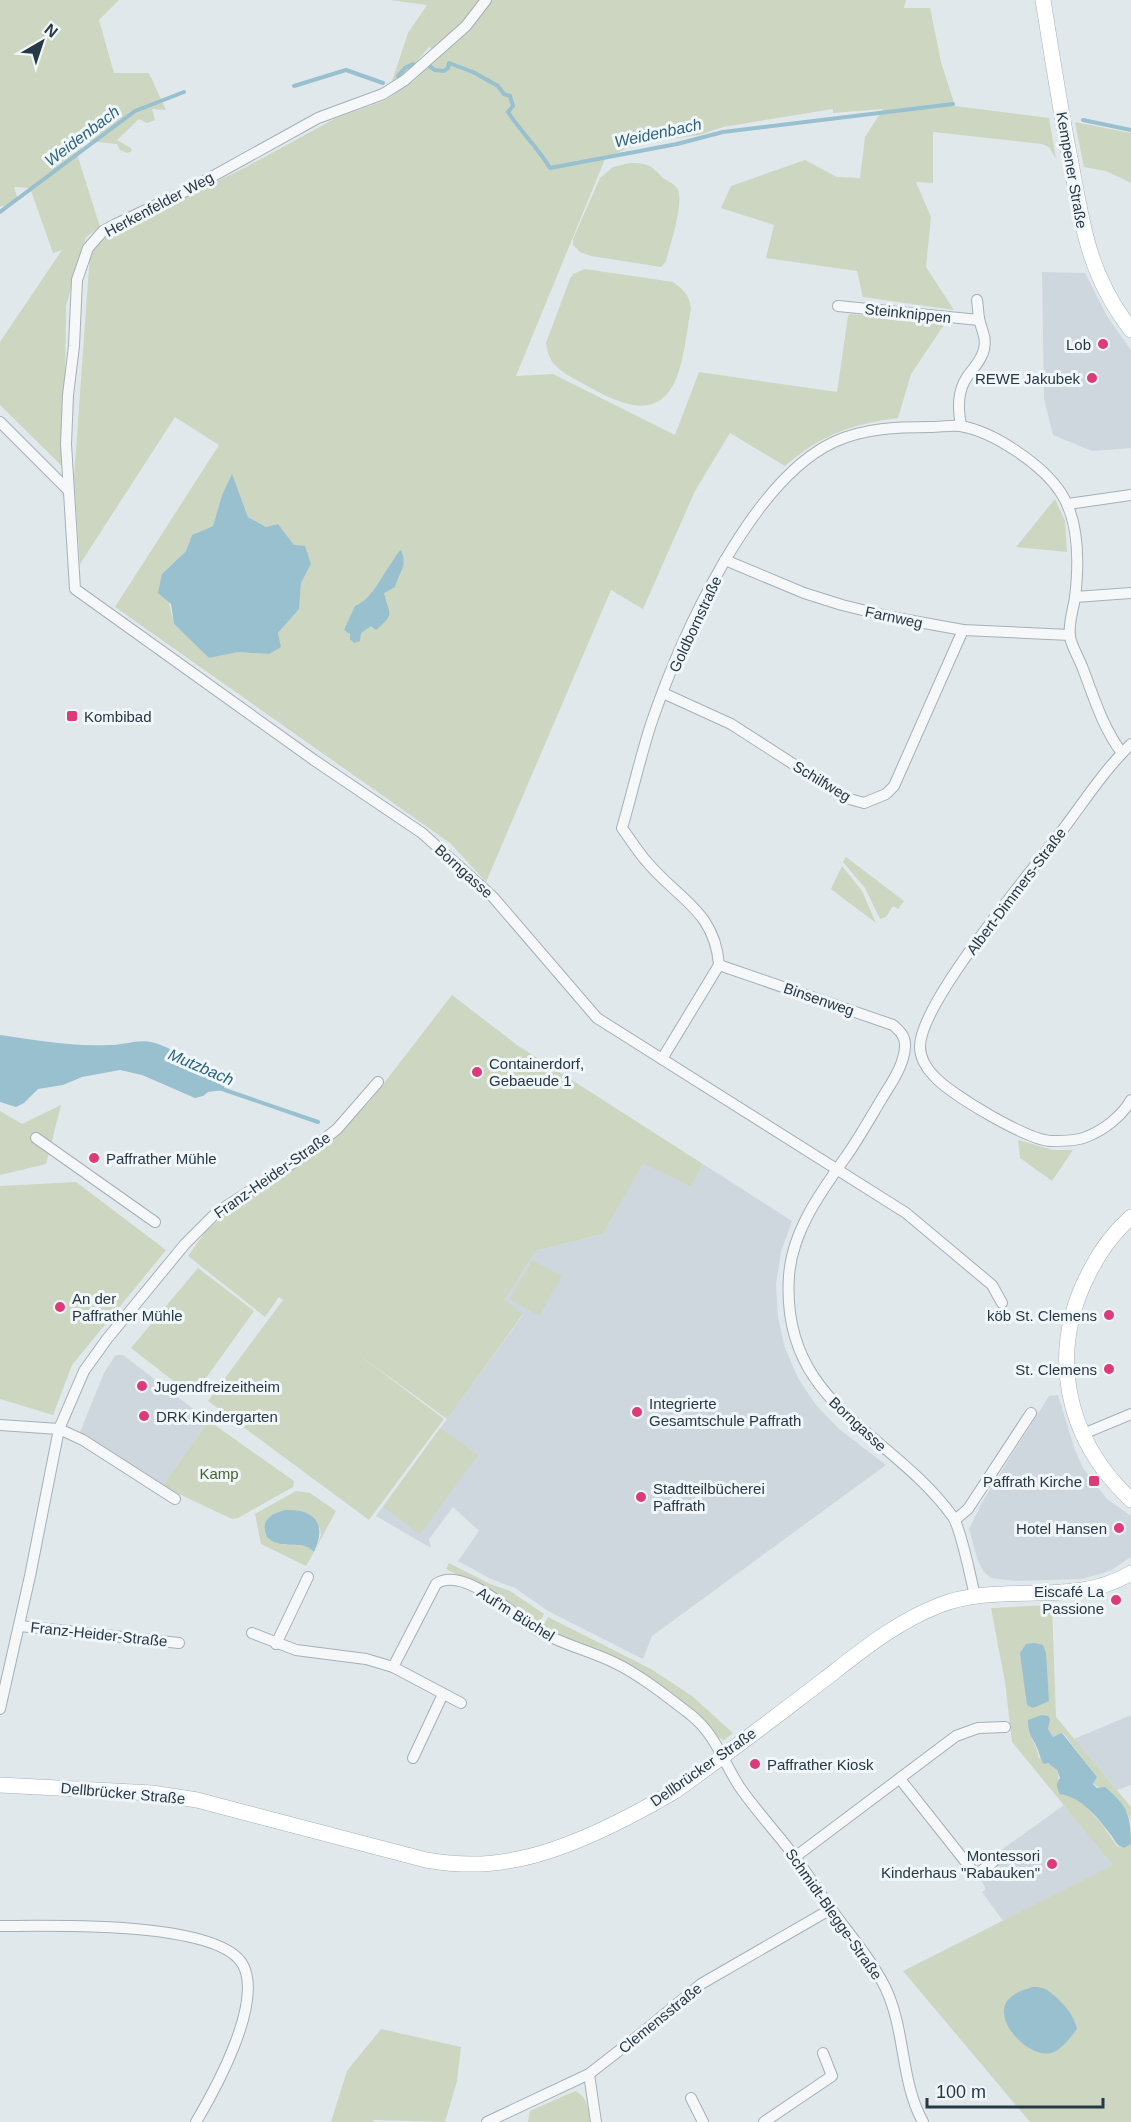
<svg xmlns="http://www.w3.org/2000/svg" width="1131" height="2122" viewBox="0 0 1131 2122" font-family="Arial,sans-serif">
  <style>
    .built { fill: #cfd7de }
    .green { fill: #ccd6c1; fill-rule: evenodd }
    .water { fill: #98c0cf }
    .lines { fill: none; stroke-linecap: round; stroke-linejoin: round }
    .stream { stroke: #98c0cf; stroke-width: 4 }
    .street-casing { stroke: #a5b0b7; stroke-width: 12 }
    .secondary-casing { stroke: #a5b0b7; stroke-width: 16 }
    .street { stroke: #f5f7f9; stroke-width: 10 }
    .secondary { stroke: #fff; stroke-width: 15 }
    .poi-dot { fill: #de3978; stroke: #f1f6f8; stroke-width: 2 }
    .labels { text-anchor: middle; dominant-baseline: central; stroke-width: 6; stroke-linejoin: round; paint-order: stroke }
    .street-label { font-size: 15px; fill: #273946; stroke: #f1f6f8 }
    .poi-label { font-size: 15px; fill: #273946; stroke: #f1f6f8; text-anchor: start }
    .park-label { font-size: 15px; fill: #476333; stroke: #f1f6f8 }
    .water-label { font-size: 16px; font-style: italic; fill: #2c647f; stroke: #f1f6f8 }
  </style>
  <rect width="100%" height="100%" fill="#e1e8ec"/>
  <!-- built -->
  <g class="built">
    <path d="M1042 272 1085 273 1107 316 1131 350V448L1092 451 1053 435 1044 399Z"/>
    <path d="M643 1162 691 1187 703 1164 792 1221 781 1252 776 1284 778 1317 785 1348 798 1378 816 1405 839 1429 886 1465 652 1636 643 1659 548 1611 515 1588 491 1579 458 1561 479 1531 453 1507 429 1539 431 1548 376 1516 523 1315 505 1300 536 1251 603 1234Z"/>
    <path d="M119 1355H123L209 1421 162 1486 80 1432 104 1373 115 1356Z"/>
    <path d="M1058 1395 1075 1450 1083 1468 1107 1499 1131 1516V1557L1110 1571 1082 1579 1015 1581 991 1578 984 1572 978 1561 969 1529 984 1499 1049 1396Z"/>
    <path d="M1131 1715V1785L1117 1790 1074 1739Z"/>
    <path d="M1064 1805 1114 1865 1003 1921 982 1892 986 1889 980 1878 990 1858Z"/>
  </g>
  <!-- green -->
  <g class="green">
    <path d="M0 0H119L99 20 114 73H149L166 110 152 109 155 120 147 123 139 119 117 140 131 148 132 151 127 153 120 150 117 144 86 141 77 154 100 227 86 237 66 306 64 468 0 405V342L62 250 53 253 30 188 14 187 17 197 12 204 0 207Z"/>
    <path d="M390 0H482L465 21 432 49 429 47 405 75 391 84 408 33 427 5Z"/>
    <path d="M490 0H906L904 8H930L941 62 955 106 1049 118 1056 159 1049 147 1042 144 933 132V183L916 182 931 217 926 267 954 310 863 297 857 271 766 258 774 225 721 208 731 186 805 160 837 177 860 178 865 137 883 109 833 113V109L723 127 699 135 636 144 605 159 516 376 553 374 675 435 699 372 837 392 848 316 850 314 946 322 911 374 898 418C851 424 821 435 785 466L730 433 695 491 643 609 611 590 486 882 450 843 115 607 219 445 175 417 80 564 74 478 90 254 101 239 246 167 336 118 384 101 417 78ZM232 475 248 517 266 527 278 524 294 546 311 564 301 583 299 609 278 633 269 654 238 652 209 658 174 624 162 574 186 551 192 535 213 526 222 495Z"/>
    <path d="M1075 122 1131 133V183L1106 171 1084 167Z"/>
    <path d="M630 163C647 163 651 165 662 177 667 181 673 183 677 188 685 201 670 245 666 261L661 267 591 256 580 252 573 245V239L600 178 613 167Z"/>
    <path d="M585 269 673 282C683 289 690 296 691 309 686 333 684 373 668 393 646 419 612 399 589 387 577 380 563 374 554 364 549 358 547 351 546 343L570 279 573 274Z"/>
    <path d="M1055 499 1065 521 1067 552 1016 547Z"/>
    <path d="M846 857 904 901 898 909 893 906 886 917 880 919 865 888 843 862Z"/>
    <path d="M842 866 862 891 876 923 831 889Z"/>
    <path d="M452 995 517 1045 703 1164 691 1187 643 1163 603 1234 536 1251 505 1300 523 1314 447 1419 355 1352 444 1419 369 1520 208 1401 283 1300 279 1297 265 1317 188 1256 206 1231 233 1208 292 1170 341 1131 371 1100Z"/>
    <path d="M61 1105 46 1164 0 1175V1111L22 1124Z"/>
    <path d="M1018 1140 1053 1150H1073L1052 1181 1020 1158Z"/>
    <path d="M76 1182 166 1250 72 1365 53 1415 0 1399V1186Z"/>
    <path d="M532 1260 562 1276 539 1316 510 1299Z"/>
    <path d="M198 1268 254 1311 193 1396 131 1348Z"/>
    <path d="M209 1421 294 1481 293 1487 238 1518 232 1519 162 1486Z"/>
    <path d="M440 1428 478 1455 420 1534 383 1507Z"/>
    <path d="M296 1491 310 1493 336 1511 316 1548 321 1535 320 1528C303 1517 292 1503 271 1516 264 1521 264 1526 265 1534 280 1554 300 1537 314 1552L306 1566 261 1544 255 1514Z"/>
    <path d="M449 1563 490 1584 510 1591 544 1614 538 1625 493 1593 446 1569Z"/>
    <path d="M1052 1605 1056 1717 1131 1807V1821L1127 1812 1093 1783 1097 1777 1063 1733 1053 1737 1048 1729 1028 1728C1031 1738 1037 1747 1039 1758 1055 1767 1062 1769 1057 1789L1083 1803 1101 1823 1117 1846 1124 1848 1131 1844V2122H1030L903 1971 1113 1865 1012 1742 1005 1682 991 1608Z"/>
    <path d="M548 1617 651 1669 692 1696 733 1733 724 1740 717 1737 694 1710 637 1670 542 1628Z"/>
    <path d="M381 2029 461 2047 457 2081 445 2122 374 2120 373 2122H331L347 2071Z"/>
    <path d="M575 2091C588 2097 588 2109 590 2122H528L530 2111Z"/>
  </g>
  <!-- water -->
  <g class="water">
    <path d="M232 474 248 517 266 527 278 524 294 545 305 546 311 564 301 583 299 609 278 633 281 647 269 654 238 652 209 658 174 624 171 604 158 593 162 574 186 551 192 535 213 526 222 495Z"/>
    <path d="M401 550C408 565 399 573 395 587L384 593C389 615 396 613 376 630L371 626 361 633 360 641 354 643 350 639V634L344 630 355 606C371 600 381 578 390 565 395 559 395 555 401 550Z"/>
    <path d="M0 1035C36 1040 73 1047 110 1045 125 1045 140 1038 155 1043 163 1045 185 1056 192 1061 207 1073 202 1078 224 1085V1090L208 1092 203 1096 195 1098 142 1075 120 1070 82 1077 63 1085 38 1089 24 1103 16 1107 0 1102Z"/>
    <path d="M286 1510C316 1509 327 1525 314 1552 301 1538 283 1552 267 1537 259 1521 271 1513 286 1510Z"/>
    <path d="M1035 1643 1043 1645 1046 1653 1049 1701 1033 1708 1027 1705 1020 1653 1026 1644Z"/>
    <path d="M1042 1715 1048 1716 1050 1719 1048 1729 1053 1737 1062 1733 1097 1777 1093 1784 1097 1788 1105 1787C1128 1807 1131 1815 1131 1844L1124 1848C1116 1845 1116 1842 1111 1835 1098 1818 1082 1797 1060 1794 1056 1787 1056 1784 1060 1778L1057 1770 1048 1763 1044 1764C1040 1759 1040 1755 1038 1750 1033 1737 1028 1736 1028 1720Z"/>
    <path d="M1032 1987C1037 1987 1042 1987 1047 1990 1059 1998 1075 2015 1077 2029 1070 2038 1064 2047 1054 2052 1031 2062 991 2020 1008 2000 1014 1993 1023 1990 1032 1987Z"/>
  </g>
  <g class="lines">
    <!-- stream -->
    <g class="stream">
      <path d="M429 66 435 70 444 71 448 68 449 63 473 72 498 86 504 94 510 96 513 106 508 112C521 132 538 148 550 168L677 144 723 132 953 104"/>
      <path d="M398 76 405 68 413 64"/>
      <path d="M294 86 346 70 383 83"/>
      <path d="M1083 120 1131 130"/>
      <path d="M0 212 135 111 184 92"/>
      <path d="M222 1089 318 1122"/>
    </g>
    <defs>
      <g id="street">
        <path d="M486 0 466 26 405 80 383 94 318 118 188 190 114 225 103 231 88 248 77 280 74 346 68 395 66 444 75 589 314 760 422 833 493 897 597 1018 906 1213 992 1285 1002 1303"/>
        <path d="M838 306 979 320"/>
        <path d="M0 422 68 490"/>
        <path d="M961 426C958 409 957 392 967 377 973 368 982 360 984 349 987 337 981 330 979 318 978 312 978 306 977 300"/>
        <path d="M1068 504 1131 495"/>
        <path d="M725 560 804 593 842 605 891 617 963 630 1070 635"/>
        <path d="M1075 597 1131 593"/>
        <path d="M663 693 731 724 846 798 864 803 886 794 894 786 963 630"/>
        <path d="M1131 744C1103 771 1082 805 1058 836 1029 875 919 1004 920 1047 920 1057 926 1068 933 1075 949 1094 1027 1140 1051 1141 1060 1141 1078 1141 1086 1137 1104 1130 1122 1116 1131 1100"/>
        <path d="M719 965 893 1025C900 1031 906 1037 905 1047 904 1066 890 1085 881 1100 869 1120 858 1140 845 1158 820 1193 792 1232 789 1276 780 1405 891 1431 953 1517 961 1529 971 1579 975 1596"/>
        <path d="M662 1059 719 965C715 911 678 899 647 862 638 852 630 839 622 828 632 794 640 758 651 724 680 639 750 481 834 442 864 428 898 427 931 427 940 427 951 425 960 426 993 431 1043 465 1061 493 1080 522 1079 564 1075 598 1073 610 1068 624 1070 637 1072 647 1079 658 1083 669 1094 698 1103 728 1122 753"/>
        <path d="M36 1138 155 1222"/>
        <path d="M0 1425 59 1429 83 1440 175 1499"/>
        <path d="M1083 1434 1131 1414"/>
        <path d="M955 1520 968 1509 1031 1413"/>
        <path d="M20 1626 179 1643"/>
        <path d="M252 1633 296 1650 366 1659 393 1667"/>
        <path d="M276 1644 308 1577"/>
        <path d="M461 1703 393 1667 436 1584C464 1565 514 1616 537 1630 561 1644 588 1650 613 1662 639 1674 668 1697 691 1715 715 1734 723 1761 739 1786 756 1811 777 1833 795 1857 808 1874 819 1892 831 1909 850 1935 871 1959 885 1987 906 2030 900 2081 923 2122"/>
        <path d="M0 1709 30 1576 59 1429 84 1371 107 1339 185 1244 216 1213 302 1157 337 1129 378 1082"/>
        <path d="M413 1758 443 1694"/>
        <path d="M900 1779 976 1875 993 1862"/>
        <path d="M795 1857 956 1736 978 1728 1005 1727"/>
        <path d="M0 1926C48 1926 219 1920 243 1965 263 2003 216 2088 196 2122"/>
        <path d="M589 2074 596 2122"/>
        <path d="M691 2098 703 2122"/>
        <path d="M487 2122 589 2074 643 2032 701 1984 831 1909"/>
        <path d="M764 2122 832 2076 823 2053"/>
      </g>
      <g id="secondary">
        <path d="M1043 0C1052 55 1060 109 1071 163 1083 229 1089 275 1131 330"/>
        <path d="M1131 1217C1114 1232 1100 1251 1090 1271 1047 1352 1065 1438 1131 1500"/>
        <path d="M0 1785 152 1793 197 1800 426 1860C455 1865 484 1866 513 1860 566 1851 629 1818 675 1791 726 1755 775 1717 825 1679 861 1651 896 1622 940 1605 1001 1581 1074 1608 1131 1573"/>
      </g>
    </defs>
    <!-- street casing -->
    <use href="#street" class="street-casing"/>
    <!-- secondary casing -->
    <use href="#secondary" class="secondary-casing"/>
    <!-- street -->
    <use href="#street" class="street"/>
    <!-- secondary -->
    <use href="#secondary" class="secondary"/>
  </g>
  <!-- markers -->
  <g class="poi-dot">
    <circle cx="1103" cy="344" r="6"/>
    <circle cx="1092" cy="378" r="6"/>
    <rect x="66" y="710" width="12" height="12" rx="3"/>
    <circle cx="477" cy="1072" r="6"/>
    <circle cx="94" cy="1158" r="6"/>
    <circle cx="60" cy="1307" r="6"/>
    <circle cx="1109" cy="1315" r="6"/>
    <circle cx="1109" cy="1369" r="6"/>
    <circle cx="142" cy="1386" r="6"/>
    <circle cx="637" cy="1412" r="6"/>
    <circle cx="144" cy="1416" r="6"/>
    <rect x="1088" y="1475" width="12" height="12" rx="3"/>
    <circle cx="641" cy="1497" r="6"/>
    <circle cx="1119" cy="1528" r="6"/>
    <circle cx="1116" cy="1600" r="6"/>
    <circle cx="755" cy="1764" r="6"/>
    <circle cx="1052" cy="1864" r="6"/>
  </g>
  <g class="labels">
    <!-- street labels -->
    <g class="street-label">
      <text transform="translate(1072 170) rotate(80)">Kempener Straße</text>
      <text transform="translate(159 204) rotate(-28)">Herkenfelder Weg</text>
      <text transform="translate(908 313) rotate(6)">Steinknippen</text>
      <text transform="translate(894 617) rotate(12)">Farnweg</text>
      <text transform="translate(695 624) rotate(-65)">Goldbornstraße</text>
      <text transform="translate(822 781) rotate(31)">Schilfweg</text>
      <text transform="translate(464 871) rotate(42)">Borngasse</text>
      <text transform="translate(1016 891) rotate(-53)">Albert-Dimmers-Straße</text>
      <text transform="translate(819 999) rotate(19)">Binsenweg</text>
      <text transform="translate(272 1175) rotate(-35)">Franz-Heider-Straße</text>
      <text transform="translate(858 1424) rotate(43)">Borngasse</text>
      <text transform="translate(516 1614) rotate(32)">Auf'm Büchel</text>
      <text transform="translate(99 1634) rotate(6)">Franz-Heider-Straße</text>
      <text transform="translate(703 1767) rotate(-35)">Dellbrücker Straße</text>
      <text transform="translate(123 1793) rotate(5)">Dellbrücker Straße</text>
      <text transform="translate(834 1914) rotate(55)">Schmidt-Blegge-Straße</text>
      <text transform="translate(660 2018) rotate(-39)">Clemensstraße</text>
    </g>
    <!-- poi labels -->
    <g class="poi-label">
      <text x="1091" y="344" text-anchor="end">Lob</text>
      <text x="1080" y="378" text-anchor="end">REWE Jakubek</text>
      <text x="84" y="716">Kombibad</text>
      <text x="489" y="1063">Containerdorf,<tspan x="489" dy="17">Gebaeude 1</tspan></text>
      <text x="106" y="1158">Paffrather Mühle</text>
      <text x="72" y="1298">An der<tspan x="72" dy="17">Paffrather Mühle</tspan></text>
      <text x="1097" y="1315" text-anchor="end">köb St. Clemens</text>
      <text x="1097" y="1369" text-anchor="end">St. Clemens</text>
      <text x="154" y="1386">Jugendfreizeitheim</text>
      <text x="649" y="1403">Integrierte<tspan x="649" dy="17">Gesamtschule Paffrath</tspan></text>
      <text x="156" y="1416">DRK Kindergarten</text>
      <text x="1082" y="1481" text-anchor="end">Paffrath Kirche</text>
      <text x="653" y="1488">Stadtteilbücherei<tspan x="653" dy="17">Paffrath</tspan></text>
      <text x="1107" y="1528" text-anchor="end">Hotel Hansen</text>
      <text x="1104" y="1591" text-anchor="end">Eiscafé La<tspan x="1104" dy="17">Passione</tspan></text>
      <text x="767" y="1764">Paffrather Kiosk</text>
      <text x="1040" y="1855" text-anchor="end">Montessori<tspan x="1040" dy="17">Kinderhaus "Rabauken"</tspan></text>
    </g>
    <!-- park labels -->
    <g class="park-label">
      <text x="219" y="1473">Kamp</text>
    </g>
    <!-- water labels -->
    <g class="water-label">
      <text transform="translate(658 133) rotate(-12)">Weidenbach</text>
      <text transform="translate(82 136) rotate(-37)">Weidenbach</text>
      <text transform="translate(201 1067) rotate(23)">Mutzbach</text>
    </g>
  </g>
  <!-- north arrow -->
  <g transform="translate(42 42) rotate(39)" stroke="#f1f6f8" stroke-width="4.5" paint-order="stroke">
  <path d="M0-4.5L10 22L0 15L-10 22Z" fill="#273946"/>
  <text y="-9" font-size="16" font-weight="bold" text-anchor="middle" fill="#273946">N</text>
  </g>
  <!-- scale -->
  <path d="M927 2098v9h176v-9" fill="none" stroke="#273946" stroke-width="3"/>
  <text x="936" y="2098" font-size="18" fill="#273946" stroke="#f1f6f8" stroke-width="4.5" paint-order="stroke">100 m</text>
</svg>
